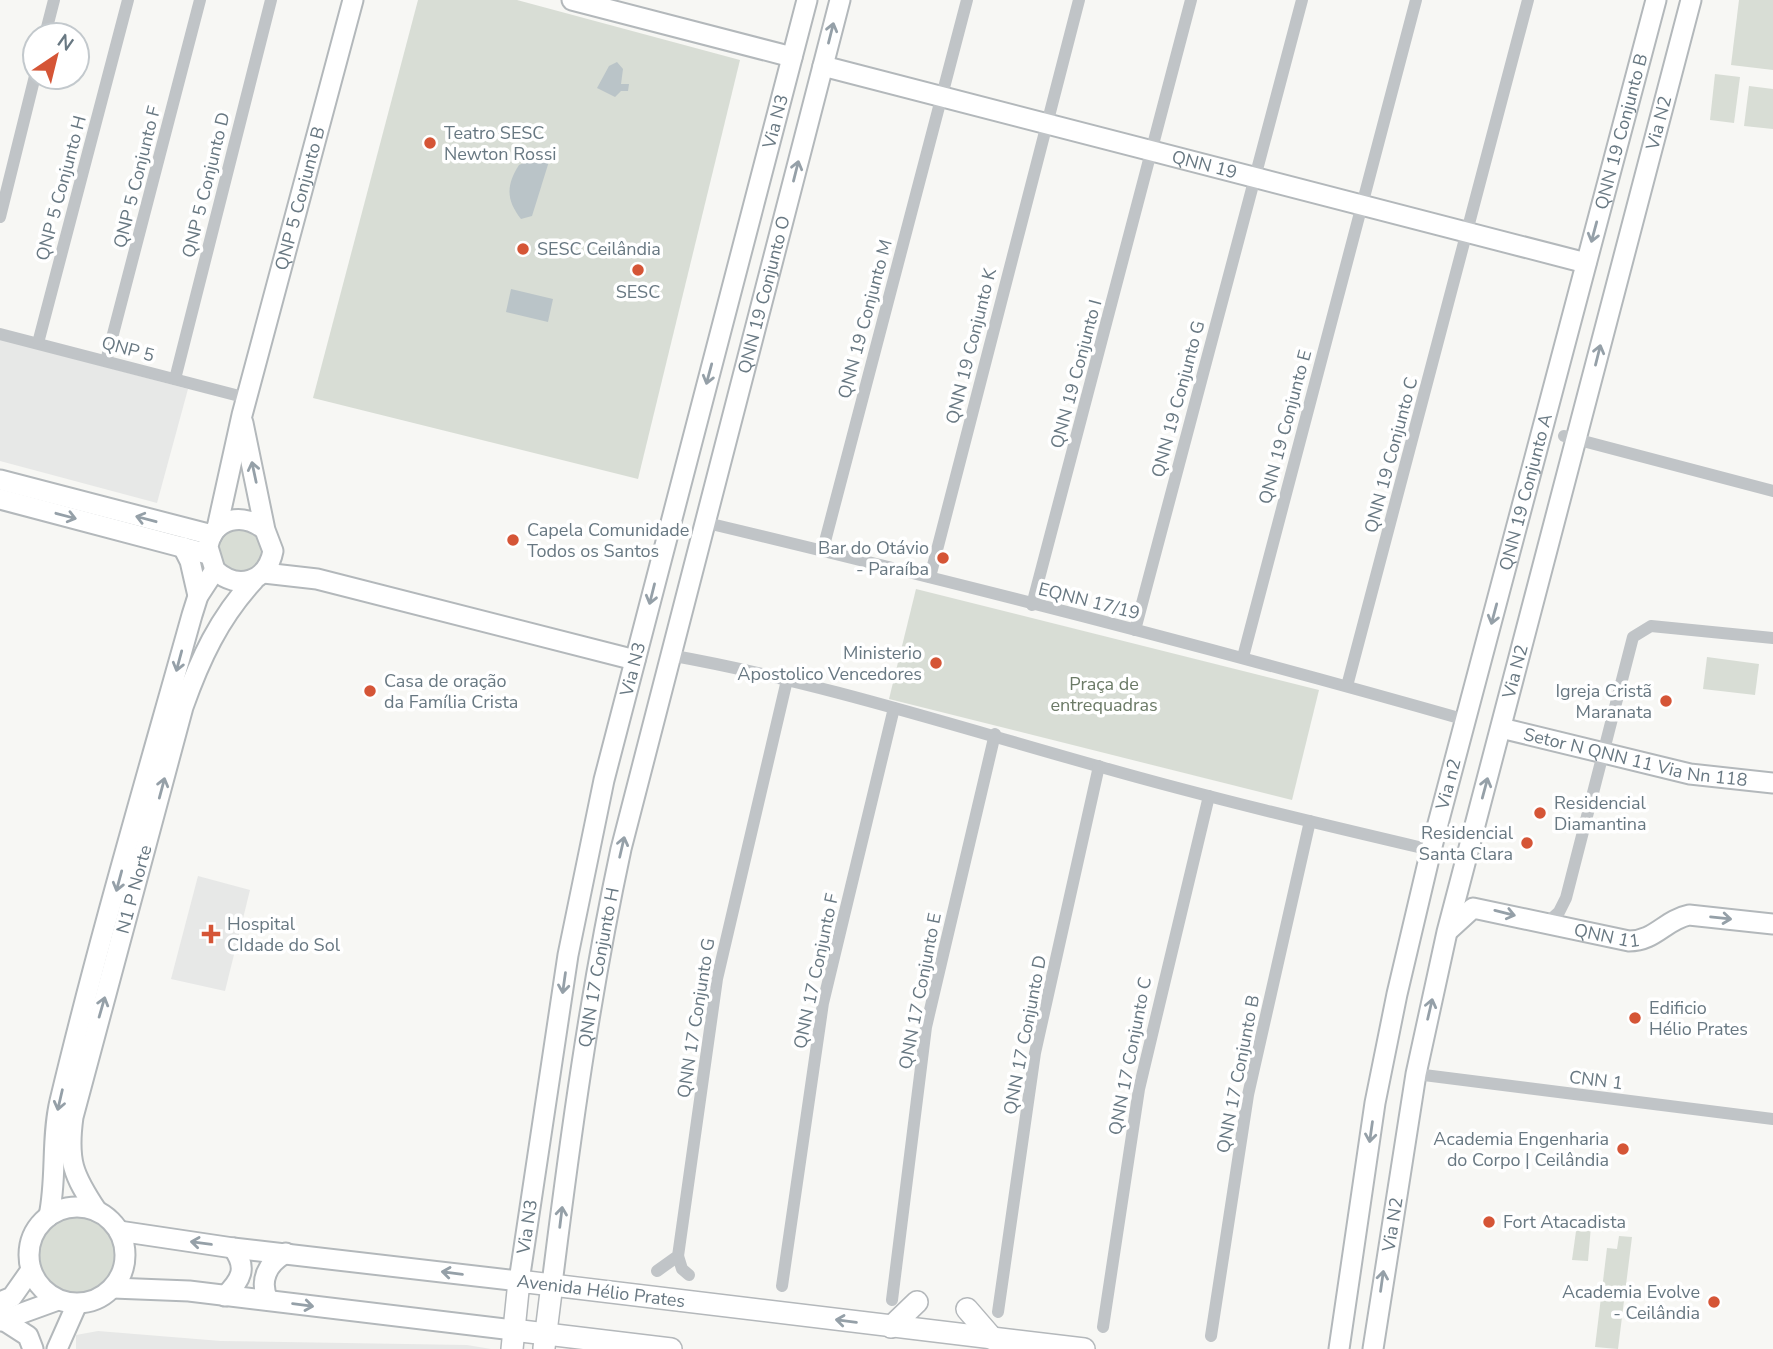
<svg xmlns="http://www.w3.org/2000/svg" width="1773" height="1349" viewBox="0 0 1773 1349" font-family="'Nunito Sans',sans-serif">
  <style>
    .built { fill: #e7e8e7 }
    .green { fill: #d8ddd5 }
    .water { fill: #bac4c8 }
    .lines { fill: none; stroke-linecap: round; stroke-linejoin: round }
    .secondary-casing { stroke: #b3b8bb; stroke-width: 23 }
    .primary-casing { stroke: #b4b8bb; stroke-width: 24 }
    .street { stroke: #c0c4c7; stroke-width: 12 }
    .secondary { stroke: #fff; stroke-width: 19 }
    .primary { stroke: #fff; stroke-width: 21 }
    .oneway { stroke: #95a0a8 }
    .poi-dot { fill: #d55536; stroke: #fff; stroke-width: 2.5 }
    .labels { text-anchor: middle; dominant-baseline: central; stroke-width: 7; stroke-linejoin: round; paint-order: stroke }
    .street-label { font-size: 18px; fill: #687882; stroke: #fff }
    .poi-label { font-size: 18px; fill: #687882; stroke: #fff; text-anchor: start }
    .park-label { font-size: 18px; fill: #6b7a66; stroke: #fff }
  </style>
  <rect width="100%" height="100%" fill="#f7f7f4"/>
  <!-- built -->
  <g class="built">
    <path d="M0 339 188 389 157 503 0 461Z"/>
    <path d="M198 876 250 890 225 991 171 979Z"/>
    <path d="M98 1331 221 1341 467 1345 491 1349H76V1335Z"/>
  </g>
  <!-- green -->
  <g class="green">
    <path d="M418 0H517L740 60 638 479 313 398Z"/>
    <path d="M1739 0H1773V70L1731 65Z"/>
    <path d="M1715 74 1740 77 1734 123 1710 120Z"/>
    <path d="M1749 86 1773 89V129L1744 126Z"/>
    <path d="M232 527 257 530 267 554 251 574 226 570C214 550 215 543 232 527Z"/>
    <path d="M916 589 1319 690 1292 800 889 699Z"/>
    <path d="M1707 657 1759 664 1755 695 1703 689Z"/>
    <circle cx="78" cy="1256" r="42"/>
    <path d="M1585 1219 1591 1226 1588 1261 1572 1260 1577 1224Z"/>
    <path d="M1619 1236 1632 1237 1618 1349 1595 1347 1607 1248 1617 1249Z"/>
  </g>
  <!-- water -->
  <g class="water">
    <path d="M617 62 623 69 621 84H629L628 91H621L615 97 597 88 609 66Z"/>
    <path d="M540 155H551L532 216 521 219C506 200 506 185 519 165Z"/>
    <path d="M511 289 553 299 548 322 506 312Z"/>
  </g>
  <g class="lines">
    <defs>
      <g id="secondary">
        <path d="M572 0 792 57"/>
        <path id="s1" d="M823 66 1586 263"/>
        <path d="M243 423 265 530 273 551C267 582 238 591 215 570L208 547C213 517 244 512 265 530"/>
        <path d="M0 480 212 535"/>
        <path d="M0 499 208 554"/>
        <path id="s2" d="M217 528 242 415 353 0"/>
        <path d="M183 547 190 561 198 596"/>
        <path d="M264 573 317 579 635 660"/>
        <path id="s3" d="M1501 728 1690 774 1773 783"/>
        <path id="s4" d="M1450 929 1473 908 1629 941C1655 941 1665 920 1689 915L1773 924"/>
        <circle cx="77" cy="1255" r="48"/>
        <path id="s5" d="M97 1211C73 1175 67 1161 73 1117L183 707C200 659 219 618 254 580"/>
        <path d="M49 1216C57 1178 51 1139 60 1101 99 938 147 776 192 615L198 596 215 570"/>
        <path id="s6" d="M119 1231 233 1248 519 1281 568 955 604 780 807 0"/>
        <path id="s7" d="M552 1284C570 1139 590 993 621 849L840 0"/>
        <path d="M113 1288 189 1291 513 1330"/>
        <path d="M225 1296C241 1280 248 1268 233 1248"/>
        <path d="M268 1300C259 1281 267 1263 286 1253"/>
        <path d="M0 1302 12 1297 31 1270"/>
        <path d="M3 1320 28 1336 33 1349"/>
        <path d="M0 1321 58 1300"/>
        <path d="M57 1349 77 1304"/>
        <path id="s8" d="M1339 1349 1375 1103 1397 994 1431 850 1656 0"/>
        <path id="s9" d="M1373 1349 1416 1074 1447 932 1691 0"/>
      </g>
      <g id="primary">
        <path d="M967 1309 993 1339"/>
        <path d="M891 1327 917 1302"/>
        <path d="M513 1330 671 1349"/>
        <path d="M544 1348 552 1284"/>
        <path d="M512 1349 519 1281 1084 1349"/>
      </g>
    </defs>
    <!-- secondary casing -->
    <use href="#secondary" class="secondary-casing"/>
    <!-- primary casing -->
    <use href="#primary" class="primary-casing"/>
    <!-- street -->
    <g class="street">
      <path d="M45 35 54 0"/>
      <path d="M0 217 35 76"/>
      <path d="M0 334 247 398"/>
      <path d="M38 343 128 0"/>
      <path d="M106 361 200 0"/>
      <path d="M175 379 271 0"/>
      <path d="M1564 436 1773 491"/>
      <path d="M703 522C959 583 1213 648 1466 720"/>
      <path d="M823 549 967 0"/>
      <path d="M930 577 1079 0"/>
      <path d="M1032 605 1191 0"/>
      <path d="M1135 630 1302 0"/>
      <path d="M669 655C816 681 958 727 1101 767 1210 798 1320 824 1431 850"/>
      <path d="M1243 657 1416 0"/>
      <path d="M1347 686 1528 0"/>
      <path d="M1548 922 1559 912 1566 898 1633 637 1651 626 1773 638"/>
      <path d="M1416 1074 1773 1119"/>
      <path d="M678 1256 682 1269 689 1275"/>
      <path d="M657 1271 678 1256 717 979 787 680"/>
      <path d="M782 1286 823 1003 894 708"/>
      <path d="M892 1300 926 1027 995 734"/>
      <path d="M998 1312 1035 1053 1099 766"/>
      <path d="M1103 1327 1139 1089 1209 796"/>
      <path d="M1211 1336 1248 1095 1310 821"/>
    </g>
    <!-- secondary -->
    <use href="#secondary" class="secondary"/>
    <!-- primary -->
    <use href="#primary" class="primary"/>
  </g>
  <!-- one-way arrows -->
  <defs><path id="oneway-shaft" d="M-6 0H5M1.5-3L5.5 0L1.5 3" fill="none" stroke-width="1.6" stroke-linecap="round" stroke-linejoin="round" transform="scale(1.75)"/></defs>
  <g class="oneway">
    <use href="#oneway-shaft" transform="translate(831 33) rotate(-76)"/>
    <use href="#oneway-shaft" transform="translate(796 171) rotate(-76)"/>
    <use href="#oneway-shaft" transform="translate(1594 232) rotate(105)"/>
    <use href="#oneway-shaft" transform="translate(1598 355) rotate(-76)"/>
    <use href="#oneway-shaft" transform="translate(709 374) rotate(105)"/>
    <use href="#oneway-shaft" transform="translate(254 472) rotate(-102)"/>
    <use href="#oneway-shaft" transform="translate(66 516) rotate(15)"/>
    <use href="#oneway-shaft" transform="translate(146 519) rotate(-165)"/>
    <use href="#oneway-shaft" transform="translate(652 594) rotate(104)"/>
    <use href="#oneway-shaft" transform="translate(1494 614) rotate(105)"/>
    <use href="#oneway-shaft" transform="translate(179 661) rotate(105)"/>
    <use href="#oneway-shaft" transform="translate(162 788) rotate(-75)"/>
    <use href="#oneway-shaft" transform="translate(1485 788) rotate(-75)"/>
    <use href="#oneway-shaft" transform="translate(622 847) rotate(-77)"/>
    <use href="#oneway-shaft" transform="translate(119 881) rotate(105)"/>
    <use href="#oneway-shaft" transform="translate(1505 913) rotate(14)"/>
    <use href="#oneway-shaft" transform="translate(1721 918) rotate(6)"/>
    <use href="#oneway-shaft" transform="translate(564 983) rotate(98)"/>
    <use href="#oneway-shaft" transform="translate(102 1007) rotate(-74)"/>
    <use href="#oneway-shaft" transform="translate(1430 1009) rotate(-77)"/>
    <use href="#oneway-shaft" transform="translate(60 1100) rotate(103)"/>
    <use href="#oneway-shaft" transform="translate(1371 1132) rotate(98)"/>
    <use href="#oneway-shaft" transform="translate(561 1217) rotate(-83)"/>
    <use href="#oneway-shaft" transform="translate(201 1243) rotate(-172)"/>
    <use href="#oneway-shaft" transform="translate(452 1273) rotate(-173)"/>
    <use href="#oneway-shaft" transform="translate(1382 1281) rotate(-82)"/>
    <use href="#oneway-shaft" transform="translate(303 1305) rotate(7)"/>
    <use href="#oneway-shaft" transform="translate(846 1321) rotate(-173)"/>
  </g>
  <!-- markers -->
  <g class="poi-dot">
    <circle cx="430" cy="143" r="7"/>
    <circle cx="523" cy="249" r="7"/>
    <circle cx="638" cy="270" r="7"/>
    <circle cx="513" cy="540" r="7"/>
    <circle cx="943" cy="558" r="7"/>
    <circle cx="936" cy="663" r="7"/>
    <circle cx="370" cy="691" r="7"/>
    <circle cx="1666" cy="701" r="7"/>
    <circle cx="1540" cy="813" r="7"/>
    <circle cx="1527" cy="843" r="7"/>
    <path d="M207.5 923.5h7v7h7v7h-7v7h-7v-7h-7v-7h7z"/>
    <circle cx="1635" cy="1018" r="7"/>
    <circle cx="1623" cy="1149" r="7"/>
    <circle cx="1489" cy="1222" r="7"/>
    <circle cx="1714" cy="1302" r="7"/>
  </g>
  <g class="labels">
    <!-- street labels -->
    <g class="street-label">
      <text stroke="none"><textPath href="#s6" startOffset="1592">Via N3</textPath></text>
      <text stroke="none"><textPath href="#s9" startOffset="1260">Via N2</textPath></text>
      <text stroke="none"><textPath href="#s8" startOffset="1251">QNN 19 Conjunto B</textPath></text>
      <text stroke="none"><textPath href="#s1" startOffset="394">QNN 19</textPath></text>
      <text transform="translate(137 177) rotate(-76)">QNP 5 Conjunto F</text>
      <text transform="translate(206 185) rotate(-76)">QNP 5 Conjunto D</text>
      <text transform="translate(61 188) rotate(-75)">QNP 5 Conjunto H</text>
      <text stroke="none"><textPath href="#s2" startOffset="340">QNP 5 Conjunto B</textPath></text>
      <text stroke="none"><textPath href="#s7" startOffset="1013">QNN 19 Conjunto O</textPath></text>
      <text transform="translate(865 319) rotate(-75)">QNN 19 Conjunto M</text>
      <text transform="translate(971 346) rotate(-76)">QNN 19 Conjunto K</text>
      <text transform="translate(128 349) rotate(15)">QNP 5</text>
      <text transform="translate(1076 374) rotate(-75)">QNN 19 Conjunto I</text>
      <text transform="translate(1178 399) rotate(-75)">QNN 19 Conjunto G</text>
      <text transform="translate(1285 427) rotate(-75)">QNN 19 Conjunto E</text>
      <text transform="translate(1391 455) rotate(-75)">QNN 19 Conjunto C</text>
      <text stroke="none"><textPath href="#s8" startOffset="878">QNN 19 Conjunto A</textPath></text>
      <text transform="translate(1089 601) rotate(14)">EQNN 17/19</text>
      <text stroke="none"><textPath href="#s6" startOffset="1026">Via N3</textPath></text>
      <text stroke="none"><textPath href="#s9" startOffset="693">Via N2</textPath></text>
      <text stroke="none"><textPath href="#s3" startOffset="138">Setor N QNN 11 Via Nn 118</textPath></text>
      <text stroke="none"><textPath href="#s8" startOffset="576">Via n2</textPath></text>
      <text stroke="none"><textPath href="#s5" startOffset="336">N1 P Norte</textPath></text>
      <text stroke="none"><textPath href="#s4" startOffset="168">QNN 11</textPath></text>
      <text stroke="none"><textPath href="#s7" startOffset="320">QNN 17 Conjunto H</textPath></text>
      <text transform="translate(816 971) rotate(-78)">QNN 17 Conjunto F</text>
      <text transform="translate(920 991) rotate(-79)">QNN 17 Conjunto E</text>
      <text transform="translate(696 1018) rotate(-81)">QNN 17 Conjunto G</text>
      <text transform="translate(1025 1035) rotate(-79)">QNN 17 Conjunto D</text>
      <text transform="translate(1130 1056) rotate(-79)">QNN 17 Conjunto C</text>
      <text transform="translate(1238 1074) rotate(-79)">QNN 17 Conjunto B</text>
      <text transform="translate(1596 1080) rotate(7)">CNN 1</text>
      <text stroke="none"><textPath href="#s9" startOffset="126">Via N2</textPath></text>
      <text stroke="none"><textPath href="#s6" startOffset="458">Via N3</textPath></text>
      <text transform="translate(601 1291) rotate(7)">Avenida Hélio Prates</text>
    </g>
    <!-- poi labels -->
    <g class="poi-label">
      <text x="444" y="133">Teatro SESC<tspan x="444" dy="21">Newton Rossi</tspan></text>
      <text x="537" y="249">SESC Ceilândia</text>
      <text x="638" y="292" text-anchor="middle">SESC</text>
      <text x="527" y="530">Capela Comunidade<tspan x="527" dy="21">Todos os Santos</tspan></text>
      <text x="929" y="548" text-anchor="end">Bar do Otávio<tspan x="929" dy="21">- Paraíba</tspan></text>
      <text x="922" y="653" text-anchor="end">Ministerio<tspan x="922" dy="21">Apostolico Vencedores</tspan></text>
      <text x="384" y="681">Casa de oração<tspan x="384" dy="21">da Família Crista</tspan></text>
      <text x="1652" y="691" text-anchor="end">Igreja Cristã<tspan x="1652" dy="21">Maranata</tspan></text>
      <text x="1554" y="803">Residencial<tspan x="1554" dy="21">Diamantina</tspan></text>
      <text x="1513" y="833" text-anchor="end">Residencial<tspan x="1513" dy="21">Santa Clara</tspan></text>
      <text x="227" y="924">Hospital<tspan x="227" dy="21">CIdade do Sol</tspan></text>
      <text x="1649" y="1008">Edificio<tspan x="1649" dy="21">Hélio Prates</tspan></text>
      <text x="1609" y="1139" text-anchor="end">Academia Engenharia<tspan x="1609" dy="21">do Corpo | Ceilândia</tspan></text>
      <text x="1503" y="1222">Fort Atacadista</text>
      <text x="1700" y="1292" text-anchor="end">Academia Evolve<tspan x="1700" dy="21">- Ceilândia</tspan></text>
    </g>
    <!-- park labels -->
    <g class="park-label">
      <text x="1104" y="684">Praça de<tspan x="1104" dy="21">entrequadras</tspan></text>
    </g>
  </g>
  <!-- north arrow -->
  <g transform="translate(56 56) rotate(35)"><circle r="33" fill="#ffffff" stroke="#c3c9cd" stroke-width="2"/>
  <path d="M0-5L12 26L0 18L-12 26Z" fill="#d55536"/>
  <text y="-10" font-size="19" font-weight="bold" text-anchor="middle" fill="#687882">N</text>
  </g>
</svg>
